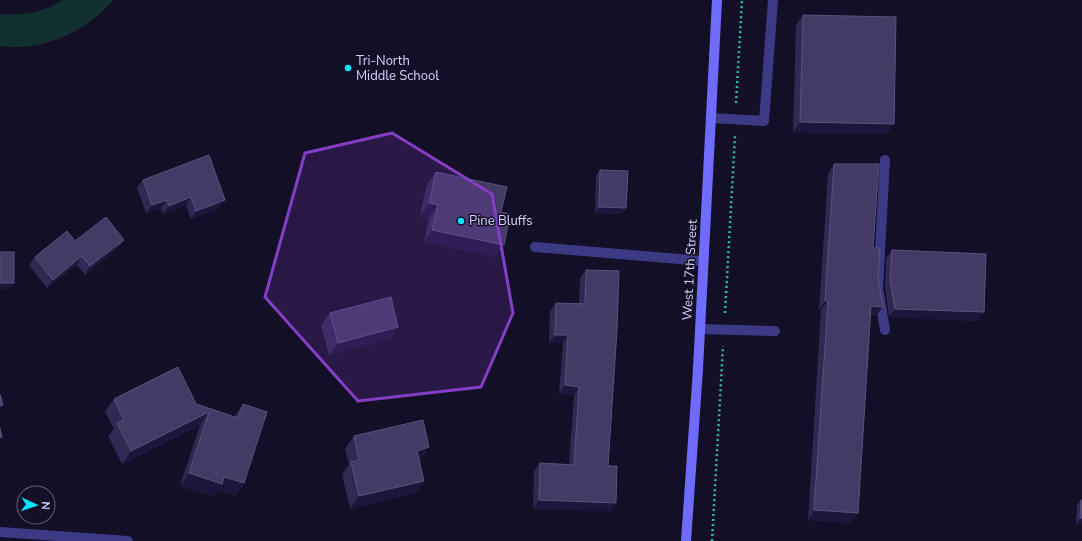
<svg xmlns="http://www.w3.org/2000/svg" width="1082" height="541" viewBox="0 0 1082 541" font-family="'Nunito Sans',sans-serif">
  <style>
    .green { fill: #12302f }
    .lines { fill: none; stroke-linecap: round; stroke-linejoin: round }
    .path { stroke: #2fb8b0; stroke-width: 2.5; stroke-dasharray: 2 3; stroke-linecap: butt }
    .service { stroke: #3d3a85; stroke-width: 10 }
    .minor { stroke: #3d3a85; stroke-width: 10 }
    .secondary { stroke: #6f6bff; stroke-width: 10 }
    .wall { fill: #312854 }
    .shaded-wall { fill: #1d163a }
    .building { fill: #433a66; stroke: #5a527e }
    .marked { fill: #843dc5; fill-opacity: 0.2; stroke: #843dc5; stroke-width: 3; stroke-linejoin: round }
    .poi-dot { fill: #00e5ff; stroke: #130f26; stroke-width: 1.5 }
    .labels { text-anchor: middle; dominant-baseline: central; stroke-width: 3; stroke-linejoin: round; paint-order: stroke }
    .poi-label { font-size: 13px; fill: #d9d4ff; stroke: #130f26; text-anchor: start }
    .street-label { font-size: 13px; fill: #d9d4ff; stroke: #130f26 }
  </style>
  <rect width="100%" height="100%" fill="#130f26"/>
  <!-- green -->
  <path class="green" d="M63 0H113C87 32 42 52 0 46V14C22 16 45 12 63 0Z"/>
  <g class="lines">
    <!-- path -->
    <g class="path">
      <path d="M736 103 742 0"/>
      <path d="M725 313 735 136"/>
      <path d="M712 541 723 346"/>
    </g>
    <!-- service -->
    <g class="service">
      <path d="M711 118 764 121 773 0"/>
      <path d="M535 247 703 261"/>
      <path d="M700 329 775 331"/>
      <path d="M885 330 878 288 885 160"/>
    </g>
    <!-- minor -->
    <path class="minor" d="M0 532 128 541"/>
    <!-- secondary -->
    <path class="secondary" d="M686 541 698 369 717 0"/>
  </g>
  <!-- wall -->
  <g class="wall">
    <path d="M803 15 887 134 793 132 796 25Z"/>
    <path d="M209 155 219 208 191 219 186 205 163 214 161 208 146 213 137 188 143 180Z"/>
    <path d="M834 164 873 248 876 316H870L858 513 851 523 808 520 821 310H819L828 174Z"/>
    <path d="M600 170 622 214 595 213 596 176Z"/>
    <path d="M436 172 501 212 495 257 424 242 429 218 420 216 427 184Z"/>
    <path d="M124 240 118 248 85 275 77 265 47 288 29 265 35 257 75 241Z"/>
    <path d="M892 250 978 321 889 317 885 288 886 258Z"/>
    <path d="M586 270 608 466 616 503 610 511 533 509 534 471 540 463 569 464 574 395 559 394 563 343H549L550 311 556 303 579 304 580 278Z"/>
    <path d="M330 313 398 327 390 339 329 355 321 325Z"/>
    <path d="M114 399 196 404 234 417 243 404 244 483 236 496 218 490 213 496 180 486 200 425 122 464 108 436 114 429 105 411Z"/>
    <path d="M354 436 421 460H419L424 481 415 493 350 509 342 474 349 465 345 449Z"/>
    <path d="M1081 500 1082 524H1076L1077 505Z"/>
  </g>
  <!-- shaded-wall -->
  <g class="shaded-wall">
    <path d="M800 122 894 124 887 134 793 132Z"/>
    <path d="M191 197 186 205 163 214 169 206Z"/>
    <path d="M167 200 161 208 146 213 152 205Z"/>
    <path d="M225 200 219 208 191 219 196 211Z"/>
    <path d="M429 203 438 205 429 218 420 216Z"/>
    <path d="M599 207 626 208 622 214 595 213Z"/>
    <path d="M432 230 504 245 495 257 424 242Z"/>
    <path d="M124 240 118 248 85 275 90 266Z"/>
    <path d="M82 256 77 265 47 288 53 280Z"/>
    <path d="M0 283H14L10 289H0Z"/>
    <path d="M825 301H828L821 310H819Z"/>
    <path d="M871 306 883 307 876 316H864Z"/>
    <path d="M895 309 984 312 978 321 889 317Z"/>
    <path d="M398 327 390 339 329 355 338 343Z"/>
    <path d="M555 335H568L563 343H549Z"/>
    <path d="M565 385 579 387 574 395 559 394Z"/>
    <path d="M209 412 200 425 122 464 131 451Z"/>
    <path d="M429 447 421 460 408 463 417 451Z"/>
    <path d="M189 473 224 477 244 483 236 496 218 490 213 496 180 486Z"/>
    <path d="M424 481 415 493 350 509 359 496Z"/>
    <path d="M539 500 616 503 610 511 533 509Z"/>
    <path d="M814 510 858 513 851 523 808 520Z"/>
    <path d="M1080 518H1082V524H1076Z"/>
  </g>
  <!-- building -->
  <g class="building">
    <path d="M803 15 896 17 894 124 800 122Z"/>
    <path d="M209 155 225 200 196 211 191 197 169 206 167 200 152 205 143 180Z"/>
    <path d="M834 164H879L873 248H880L878 279 883 307 871 306 858 513 814 510 828 301H825Z"/>
    <path d="M600 170 628 171 626 208 599 207Z"/>
    <path d="M436 172 507 187 501 212 510 214 504 245 432 230 438 205 429 203Z"/>
    <path d="M106 217 124 240 90 266 82 256 53 280 35 257 67 231 75 241Z"/>
    <path d="M892 250 986 254 984 312 895 309 890 280Z"/>
    <rect x="0" y="252" width="14" height="31"/>
    <path d="M586 270 619 271 617 330 608 466H617L616 503 539 500 540 463 574 465 579 387 565 385 568 335H555L556 303 585 304Z"/>
    <path d="M391 297 398 327 338 343 330 313Z"/>
    <path d="M178 367 196 404 238 418 243 404 267 412 244 483 224 477 222 484 189 473 209 412 131 451 117 423 124 420 114 399Z"/>
    <path d="M0 394 3 405 0 406Z"/>
    <path d="M423 420 429 447 417 451 424 481 359 496 351 462 359 460 354 436Z"/>
    <path d="M0 428 2 437 0 438Z"/>
    <path d="M1081 500H1082V518H1080Z"/>
  </g>
  <!-- marked area -->
  <path class="marked" d="M392 133 492 194 513 313 481 387 358 401 265 297 305 153Z"/>
  <!-- markers -->
  <g class="poi-dot">
    <circle cx="348" cy="68" r="4"/>
    <circle cx="461" cy="221" r="4"/>
  </g>
  <g class="labels">
    <!-- poi labels -->
    <g class="poi-label">
      <text x="356" y="61">Tri-North<tspan x="356" dy="15">Middle School</tspan></text>
      <text x="469" y="221">Pine Bluffs</text>
    </g>
    <!-- street labels -->
    <g class="street-label">
      <text transform="translate(690 270) rotate(-87)">West 17th Street</text>
    </g>
  </g>
  <!-- north arrow -->
  <g transform="translate(36 505) rotate(93)"><circle r="19" fill="#130f26" stroke="#625e7d"/>
  <path d="M0-3L7 15L0 10L-7 15Z" fill="#00e5ff"/>
  <text y="-6" font-size="11" font-weight="bold" text-anchor="middle" fill="#d9d4ff">N</text>
  </g>
</svg>
